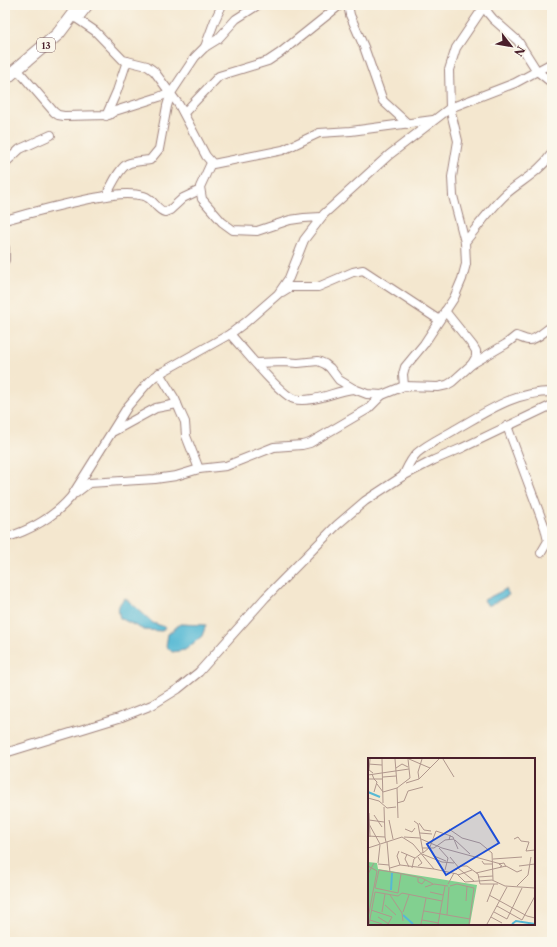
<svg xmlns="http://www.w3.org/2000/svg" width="557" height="947" viewBox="0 0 557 947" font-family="'Libre Caslon Text',serif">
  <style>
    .water { fill: #56b9d4; stroke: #506c80 }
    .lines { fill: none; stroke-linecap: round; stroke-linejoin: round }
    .minor-casing { stroke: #9f837d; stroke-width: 10 }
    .primary-casing { stroke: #9f837d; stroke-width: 14 }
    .minor { stroke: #fff; stroke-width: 8 }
    .primary { stroke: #fff; stroke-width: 12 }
    .labels { text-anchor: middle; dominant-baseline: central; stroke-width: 3.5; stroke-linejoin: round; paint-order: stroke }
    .shield { fill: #fbf7ec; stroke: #7f6065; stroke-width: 1 }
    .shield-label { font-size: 9px; font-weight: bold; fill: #4a1f2b }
    .inset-river { fill: none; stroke: #56b9d4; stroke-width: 2 }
    .inset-road { fill: none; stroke: #b0978d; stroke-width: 1 }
    .view { fill: #1d4ed8; fill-opacity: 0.15; stroke: #1d4ed8; stroke-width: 2 }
    .inset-edge { fill: none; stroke: #4a1f2b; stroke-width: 2 }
  </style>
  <rect width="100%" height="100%" fill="#fbf7ec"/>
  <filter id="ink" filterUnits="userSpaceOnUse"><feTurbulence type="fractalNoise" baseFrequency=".025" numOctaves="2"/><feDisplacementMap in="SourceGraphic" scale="8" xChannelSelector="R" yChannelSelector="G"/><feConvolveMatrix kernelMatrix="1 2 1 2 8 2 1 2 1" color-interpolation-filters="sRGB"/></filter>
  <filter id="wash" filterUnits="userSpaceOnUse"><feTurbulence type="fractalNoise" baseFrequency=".012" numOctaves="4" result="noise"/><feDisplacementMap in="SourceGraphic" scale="16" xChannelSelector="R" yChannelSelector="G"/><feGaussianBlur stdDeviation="0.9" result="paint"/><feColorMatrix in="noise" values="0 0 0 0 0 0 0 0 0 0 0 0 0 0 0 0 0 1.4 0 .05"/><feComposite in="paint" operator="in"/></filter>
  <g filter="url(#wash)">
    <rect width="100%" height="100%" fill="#f4e7cf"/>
    <!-- water -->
    <g class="water">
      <path d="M506 589 509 595 488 606 484 600Z"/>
      <path d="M125 598 138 609 153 623 165 627 162 631 144 630 120 618C117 609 118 604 125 598Z"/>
      <path d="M180 624 206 625 202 636 185 650 172 652 166 646 168 634Z"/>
    </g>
  </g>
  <g filter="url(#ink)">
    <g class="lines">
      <defs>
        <g id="minor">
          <path d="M348 5 350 15 364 47 383 101 408 124"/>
          <path d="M485 5 488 13 493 19 518 41 537 71 552 83"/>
          <path d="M73 16 95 31 123 60 147 66 154 71 179 105 206 156 213 164 283 150 319 133 351 131 433 120"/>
          <path d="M78 19 89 5"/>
          <path d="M205 47 215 20 222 5"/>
          <path d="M17 69 54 112 58 115 64 116 109 115 115 111 159 97 170 92"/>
          <path d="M184 113 219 76 268 61 280 53 340 5"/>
          <path d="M106 116 117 91 127 61"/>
          <path d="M5 163 20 149 51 135"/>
          <path d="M211 163 200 187 202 199 222 222 233 230 257 231 290 220 304 218 321 217"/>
          <path d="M106 196C111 187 120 165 130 163 137 161 144 161 150 160L159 149 167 106 171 93 195 57 205 47 218 39 236 19 258 5"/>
          <path d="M5 220C33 212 60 205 89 199 106 196 126 191 144 196 154 199 156 210 165 212L170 210 183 198 200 190"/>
          <path d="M465 242C478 226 491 208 506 194 522 180 540 172 552 153"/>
          <path d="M5 248V260"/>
          <path d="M282 292 290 287H318L353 272 363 270 439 320"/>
          <path d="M230 334C242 347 280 395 294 399 300 401 307 400 313 399 327 397 340 390 354 389"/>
          <path d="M256 363 284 362 298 363 318 361 325 364 330 368 339 380 354 389 367 394 382 395 404 386 438 387 447 385 452 382 472 364 476 357V351L473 346 445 311"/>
          <path d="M472 364 506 344 516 336C520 337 525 340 529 340 536 340 546 330 552 326"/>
          <path d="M159 373 175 399 180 411 185 422 186 436 199 469"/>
          <path d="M404 386 403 374 405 367 424 344 454 298 462 279 466 264 465 242 453 196 452 177 458 141 450 108 449 70 456 48 485 5"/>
          <path d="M507 426 545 528 548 541 541 553"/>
          <path d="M114 431 156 408 177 404"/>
          <path d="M403 476C407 468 410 460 417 453 429 443 443 437 456 429 488 411 514 392 552 392"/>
          <path d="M76 493 89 483 155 479 176 476 199 469 226 466 274 447 302 445 310 443 368 409 382 395"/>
          <path d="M5 538C31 530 53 518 71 497L128 406 147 384 154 377 164 371 230 334 246 322 278 294 289 278 304 240 324 214 389 155 450 108 515 83 552 63"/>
          <path d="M5 753 119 718 152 705 178 689 199 672 265 598 337 525 365 501 403 476 434 460 462 448 552 405"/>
        </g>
        <path id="primary" d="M5 79 58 34 80 5"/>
      </defs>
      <!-- minor casing -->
      <use href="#minor" class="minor-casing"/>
      <!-- primary casing -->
      <use href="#primary" class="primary-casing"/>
      <!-- minor -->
      <use href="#minor" class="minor"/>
      <!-- primary -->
      <use href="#primary" class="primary"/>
    </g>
  </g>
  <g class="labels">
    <!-- shield labels -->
    <rect class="shield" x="37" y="38" width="18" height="14" rx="3"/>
    <g class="shield-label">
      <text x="46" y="45">13</text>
    </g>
  </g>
  <!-- overview -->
  <g transform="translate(368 758)">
    <rect width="167" height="167" fill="#f4e7cf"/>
    <path d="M0 104 9 105 10 111 109 127 102 166H0Z" fill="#82d090"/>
    <path class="inset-river" d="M0 34 12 39M23 132 24 115M35 157 45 166M144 166 148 163 167 166"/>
    <path class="inset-road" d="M2 1 1 12 5 15M14 1 15 45M27 1 29 26M41 1 62 10M75 1 86 19M0 6 14 7M28 10 34 6 40 9M4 16 6 21H14M0 17 41 11M15 19 28 18M0 21H6L9 24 6 34M51 21 71 1M38 25 51 21 50 14 54 1M9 26 15 34 29 30M0 40 11 43 19 50 28 49M29 45 36 43 40 33 55 29M16 49 17 79M1 55 2 79M6 57 14 69M30 60 29 30 42 20 40 1M1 62 16 64M21 62 25 81M51 65 56 72 63 73M1 66 12 86M37 71 44 74 47 70M81 71 94 80 112 85 124 95 125 122M52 75 64 76M0 78 17 79 18 84M36 79 52 80M53 81 74 90 133 106M146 81 150 79 153 83 161 84 158 93 167 92M81 82 82 78 85 79 90 91M87 82 102 96M19 84 21 107M0 90 34 79 45 86 66 111 89 116 97 124 124 122 137 128 167 130M54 90H66L77 82 86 81M71 90 80 100 77 112M31 93 29 98 32 107M33 94 47 100M55 95 62 89 68 73 83 78M39 96 37 101 41 109M54 96 74 104 86 105M66 98 78 103M82 99 91 110M125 101 154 99M114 103 116 106H125M10 105 12 87M10 106 21 107 22 114M0 108 9 113 0 160M50 108 54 105 50 99M151 108 167 106M132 109 134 108 131 106 136 105 138 109M22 110 32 107 66 111M44 110 46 101 55 94 50 66 46 63M90 110 106 123M88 112 92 108H99L110 116 112 126H130M108 115 138 108 149 114 154 112M0 116 6 105M33 116 30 135 7 130 11 112 30 115 54 120 65 126M90 117 104 112M110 119 125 118M50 120V124L54 126 57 122M80 126 86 115M82 128 89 126 106 130 101 166M149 128 160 117 163 99M57 129 66 126 80 128M62 134 75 137M22 137 34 155 35 163M121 137 159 158 167 160M98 143 99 128M119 144 126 126M17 147 28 157M129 148 154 162 167 138M3 152 24 159 20 166M56 153 102 161M14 154 17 136M35 154 41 137M126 154 139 161 154 130M79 157 81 129M10 159 21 166M123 159 134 165M2 162 14 166M54 162 71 165M1 166 7 134 30 138 34 135 74 143M53 166 58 140M70 166 77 128M119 166 139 129"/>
    <path class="view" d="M112 54 131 85 78 117 59 86Z"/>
    <rect width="167" height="167" class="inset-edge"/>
  </g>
  <!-- margin -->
  <rect width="557" height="947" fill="none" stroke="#fbf7ec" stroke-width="20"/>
  <!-- north arrow -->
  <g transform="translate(511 46) rotate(121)" stroke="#fbf7ec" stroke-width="3" paint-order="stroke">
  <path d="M0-3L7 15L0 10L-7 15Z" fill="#4a1f2b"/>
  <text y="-6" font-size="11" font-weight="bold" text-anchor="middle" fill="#4a1f2b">N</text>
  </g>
</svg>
